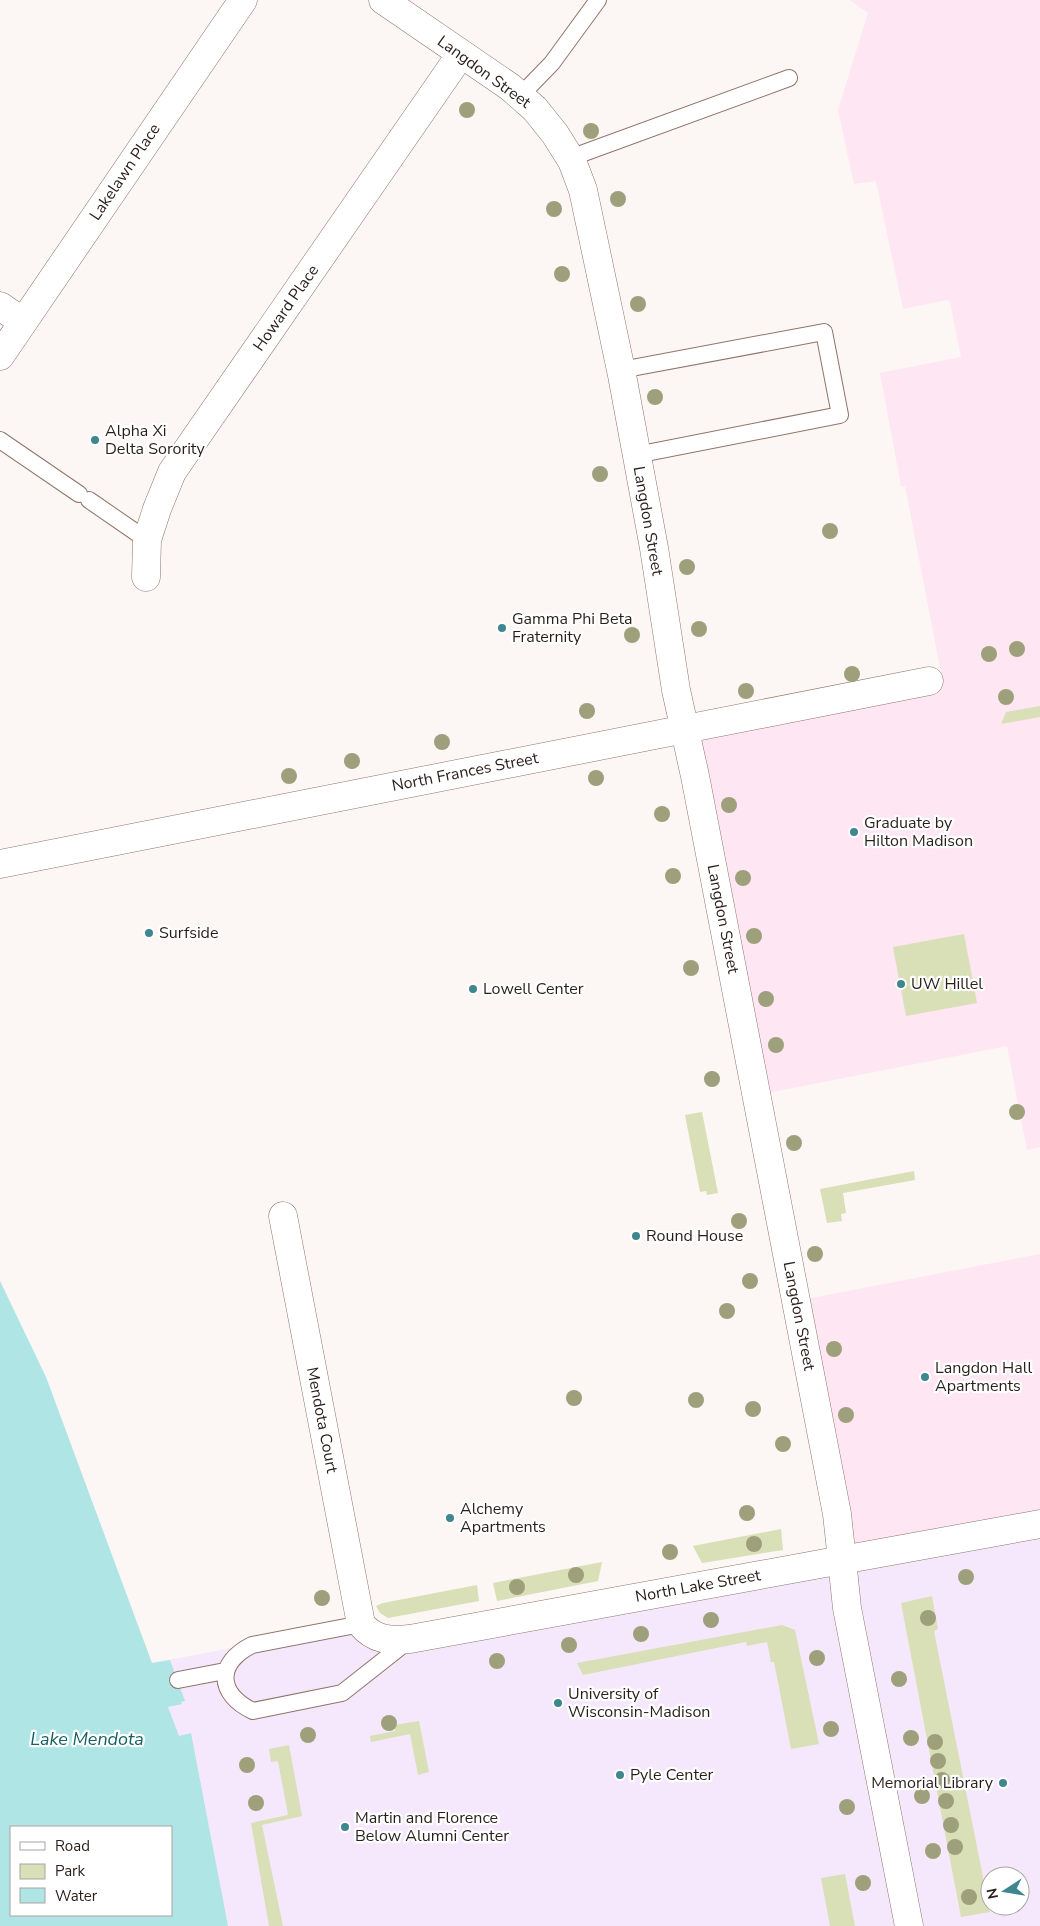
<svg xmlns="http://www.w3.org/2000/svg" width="1040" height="1926" viewBox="0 0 1040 1926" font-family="'Nunito Sans',sans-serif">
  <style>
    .commercial { fill: #fee6f2 }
    .education { fill: #f6e8fc; fill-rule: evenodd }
    .green { fill: #d9dfb6 }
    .water { fill: #afe5e5; fill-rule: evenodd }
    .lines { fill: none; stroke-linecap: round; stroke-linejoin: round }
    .lane-casing { stroke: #8f756a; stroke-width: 18 }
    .street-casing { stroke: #8f756a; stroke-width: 29 }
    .secondary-casing { stroke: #8f756a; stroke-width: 29 }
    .lane { stroke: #fff; stroke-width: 16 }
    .street { stroke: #fff; stroke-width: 28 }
    .secondary { stroke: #fff; stroke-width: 28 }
    .tree { fill: #9e9f7b }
    .poi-dot { fill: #3f868e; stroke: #fff; stroke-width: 2 }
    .labels { text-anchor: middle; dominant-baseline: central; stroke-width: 4.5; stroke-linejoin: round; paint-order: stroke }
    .street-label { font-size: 16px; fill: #291f1a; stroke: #fff }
    .poi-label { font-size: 16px; fill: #291f1a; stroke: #fff; text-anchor: start }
    .water-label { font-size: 18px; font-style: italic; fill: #186061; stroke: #fff }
  </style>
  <rect width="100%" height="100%" fill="#fcf6f4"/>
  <!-- commercial -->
  <g class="commercial">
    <path d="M850 0H1040V1147L1027 1150 1007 1046 757 1095 685 730 942 678 905 486H901L880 373 961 357 950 302 947 300 903 309 876 181 854 184 838 110 868 13Z"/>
    <path d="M1040 1254V1524L842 1560 796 1301Z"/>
  </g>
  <!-- education -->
  <path class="education" d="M1040 1524V1926H6L0 1896V1743L152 1663 361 1624 368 1633ZM11 1827H171V1915H11ZM990 1876H1020V1906H990Z"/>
  <!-- green -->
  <g class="green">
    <path d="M1040 706V717L1001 724 1006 712Z"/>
    <path d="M964 934 977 1003 906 1016 893 947Z"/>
    <path d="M702 1112 718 1193 707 1195 706 1191 700 1192 685 1115Z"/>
    <path d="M914 1171 915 1180 843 1193 846 1213 841 1214 842 1221 827 1223 820 1189Z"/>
    <path d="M781 1529 783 1550 702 1563 693 1546Z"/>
    <path d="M602 1562 598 1581 497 1601 493 1583Z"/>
    <path d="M477 1585 479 1601 388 1618 380 1613 376 1606 383 1603Z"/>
    <path d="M932 1596 938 1629 934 1631 990 1912 961 1917 901 1603Z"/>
    <path d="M782 1625 795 1630 819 1744 791 1749 774 1662H771L767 1642 747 1646 746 1642 583 1675 577 1663Z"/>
    <path d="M419 1721 429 1772 418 1775 410 1734 371 1742 370 1736 395 1731 394 1725Z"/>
    <path d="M289 1745 302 1816 262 1825 283 1926H269L251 1823 288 1815 278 1761 271 1762 269 1749Z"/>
    <path d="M845 1874 855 1926H830L821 1878Z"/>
  </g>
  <!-- water -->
  <path class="water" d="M0 1281 46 1377 152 1663 170 1660 185 1701 181 1702 182 1704 168 1707 179 1736 191 1733 228 1926H0ZM11 1827H171V1915H11Z"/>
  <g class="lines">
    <defs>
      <g id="lane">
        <path d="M520 96 552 63 598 0"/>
        <path d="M570 158 789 78"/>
        <path d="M621 370 824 332 840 415 636 455"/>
        <path d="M0 440 79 494"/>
        <path d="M89 500 147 540"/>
        <path d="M361 1624 252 1645C216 1663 217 1694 253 1711L342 1693 408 1641"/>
        <path d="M178 1680 225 1671"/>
      </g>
      <g id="street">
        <path d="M0 306 23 322"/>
        <path d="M0 356 243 0"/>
        <path d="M146 577 147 540 157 509 172 472 461 54"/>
        <path d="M0 864 929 681"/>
        <path d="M283 1216 361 1624C374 1640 390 1641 410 1639L842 1560 837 1514 695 776 676 690 654 548 622 375 583 190 572 161 555 134 535 109 510 87 383 0"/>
      </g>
      <path id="secondary" d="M909 1926 847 1608 842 1560 1040 1524"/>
    </defs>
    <!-- lane casing -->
    <use href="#lane" class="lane-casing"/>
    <!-- street casing -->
    <use href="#street" class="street-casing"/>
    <!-- secondary casing -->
    <use href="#secondary" class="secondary-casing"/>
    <!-- lane -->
    <use href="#lane" class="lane"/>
    <!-- street -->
    <use href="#street" class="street"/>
    <!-- secondary -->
    <use href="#secondary" class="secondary"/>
  </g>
  <!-- trees -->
  <g class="tree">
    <circle cx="467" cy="110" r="8"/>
    <circle cx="591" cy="131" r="8"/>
    <circle cx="618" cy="199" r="8"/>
    <circle cx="554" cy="209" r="8"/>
    <circle cx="562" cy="274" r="8"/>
    <circle cx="638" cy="304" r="8"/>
    <circle cx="655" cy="397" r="8"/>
    <circle cx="600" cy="474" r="8"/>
    <circle cx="830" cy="531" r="8"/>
    <circle cx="687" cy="567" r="8"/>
    <circle cx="699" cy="629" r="8"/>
    <circle cx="632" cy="635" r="8"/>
    <circle cx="1017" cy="649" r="8"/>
    <circle cx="989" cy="654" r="8"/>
    <circle cx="852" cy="674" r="8"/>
    <circle cx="746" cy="691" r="8"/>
    <circle cx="1006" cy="697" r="8"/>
    <circle cx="587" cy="711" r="8"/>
    <circle cx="442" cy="742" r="8"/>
    <circle cx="352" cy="761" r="8"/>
    <circle cx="289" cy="776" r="8"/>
    <circle cx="596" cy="778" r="8"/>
    <circle cx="729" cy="805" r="8"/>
    <circle cx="662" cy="814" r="8"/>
    <circle cx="673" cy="876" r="8"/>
    <circle cx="743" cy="878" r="8"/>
    <circle cx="754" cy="936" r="8"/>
    <circle cx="691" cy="968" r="8"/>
    <circle cx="766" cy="999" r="8"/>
    <circle cx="776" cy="1045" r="8"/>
    <circle cx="712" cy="1079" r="8"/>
    <circle cx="1017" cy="1112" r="8"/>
    <circle cx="794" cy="1143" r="8"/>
    <circle cx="739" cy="1221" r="8"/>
    <circle cx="815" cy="1254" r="8"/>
    <circle cx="750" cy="1281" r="8"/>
    <circle cx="727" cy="1311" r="8"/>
    <circle cx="834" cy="1349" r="8"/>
    <circle cx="574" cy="1398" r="8"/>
    <circle cx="696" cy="1400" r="8"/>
    <circle cx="753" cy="1409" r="8"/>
    <circle cx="846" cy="1415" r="8"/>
    <circle cx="783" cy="1444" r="8"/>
    <circle cx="747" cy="1513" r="8"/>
    <circle cx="754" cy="1544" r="8"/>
    <circle cx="670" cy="1552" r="8"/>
    <circle cx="576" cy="1575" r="8"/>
    <circle cx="966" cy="1577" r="8"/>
    <circle cx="517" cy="1587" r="8"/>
    <circle cx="322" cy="1598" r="8"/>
    <circle cx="928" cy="1618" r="8"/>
    <circle cx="711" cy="1620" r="8"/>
    <circle cx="641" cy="1634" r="8"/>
    <circle cx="569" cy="1645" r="8"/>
    <circle cx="817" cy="1658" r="8"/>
    <circle cx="497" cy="1661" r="8"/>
    <circle cx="899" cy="1679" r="8"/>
    <circle cx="389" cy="1723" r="8"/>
    <circle cx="831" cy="1729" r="8"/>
    <circle cx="308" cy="1735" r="8"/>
    <circle cx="911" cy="1738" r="8"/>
    <circle cx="935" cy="1742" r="8"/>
    <circle cx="938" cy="1761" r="8"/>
    <circle cx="247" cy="1765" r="8"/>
    <circle cx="942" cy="1780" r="8"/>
    <circle cx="922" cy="1796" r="8"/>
    <circle cx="946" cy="1801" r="8"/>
    <circle cx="256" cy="1803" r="8"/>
    <circle cx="847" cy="1807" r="8"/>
    <circle cx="951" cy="1825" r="8"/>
    <circle cx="955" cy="1847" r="8"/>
    <circle cx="933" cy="1851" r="8"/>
    <circle cx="863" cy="1883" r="8"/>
    <circle cx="969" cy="1897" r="8"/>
  </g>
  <!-- markers -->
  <g class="poi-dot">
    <circle cx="95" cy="440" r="5"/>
    <circle cx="502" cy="628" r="5"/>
    <circle cx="854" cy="832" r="5"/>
    <circle cx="149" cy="933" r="5"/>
    <circle cx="901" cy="984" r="5"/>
    <circle cx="473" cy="989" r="5"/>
    <circle cx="636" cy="1236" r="5"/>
    <circle cx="925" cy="1377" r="5"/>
    <circle cx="450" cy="1518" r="5"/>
    <circle cx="558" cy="1703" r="5"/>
    <circle cx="620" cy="1775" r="5"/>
    <circle cx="1003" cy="1783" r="5"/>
    <circle cx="345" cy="1827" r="5"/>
  </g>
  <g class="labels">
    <!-- street labels -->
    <g class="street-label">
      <text transform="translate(484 72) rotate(36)">Langdon Street</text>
      <text transform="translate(125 172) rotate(-56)">Lakelawn Place</text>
      <text transform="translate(286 308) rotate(-55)">Howard Place</text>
      <text transform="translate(648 521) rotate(80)">Langdon Street</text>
      <text transform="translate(465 772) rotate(-11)">North Frances Street</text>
      <text transform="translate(723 919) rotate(79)">Langdon Street</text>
      <text transform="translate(799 1316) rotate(79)">Langdon Street</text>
      <text transform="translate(322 1420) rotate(79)">Mendota Court</text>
      <text transform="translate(698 1586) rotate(-10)">North Lake Street</text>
    </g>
    <!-- poi labels -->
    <g class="poi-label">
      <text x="105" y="431">Alpha Xi<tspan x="105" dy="18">Delta Sorority</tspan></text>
      <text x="512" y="619">Gamma Phi Beta<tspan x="512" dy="18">Fraternity</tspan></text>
      <text x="864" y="823">Graduate by<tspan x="864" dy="18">Hilton Madison</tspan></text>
      <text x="159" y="933">Surfside</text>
      <text x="911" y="984">UW Hillel</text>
      <text x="483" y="989">Lowell Center</text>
      <text x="646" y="1236">Round House</text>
      <text x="935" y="1368">Langdon Hall<tspan x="935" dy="18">Apartments</tspan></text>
      <text x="460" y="1509">Alchemy<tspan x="460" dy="18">Apartments</tspan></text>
      <text x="568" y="1694">University of<tspan x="568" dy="18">Wisconsin-Madison</tspan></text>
      <text x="630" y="1775">Pyle Center</text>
      <text x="993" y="1783" text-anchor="end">Memorial Library</text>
      <text x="355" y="1818">Martin and Florence<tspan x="355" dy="18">Below Alumni Center</tspan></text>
    </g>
    <!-- water labels -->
    <g class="water-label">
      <text x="87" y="1739">Lake Mendota</text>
    </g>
  </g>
  <!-- legend -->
  <rect x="10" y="1826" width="162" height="90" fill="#ffffff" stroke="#a9a5a3"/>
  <rect x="20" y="1842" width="25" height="8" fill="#ffffff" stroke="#a9a5a3"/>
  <text x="55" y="1851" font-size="15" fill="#291f1a">Road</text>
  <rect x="20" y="1864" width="25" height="15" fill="#d9dfb6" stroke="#a9a5a3"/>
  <text x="55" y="1876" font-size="15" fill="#291f1a">Park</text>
  <rect x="20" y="1888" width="25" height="15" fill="#afe5e5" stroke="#a9a5a3"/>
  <text x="55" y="1901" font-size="15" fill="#291f1a">Water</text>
  <!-- north arrow -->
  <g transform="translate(1005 1891) rotate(258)"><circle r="24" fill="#ffffff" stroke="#a9a5a3"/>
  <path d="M0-4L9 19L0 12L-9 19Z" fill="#3f868e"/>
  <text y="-8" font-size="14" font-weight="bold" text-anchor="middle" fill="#291f1a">N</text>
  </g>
</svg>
